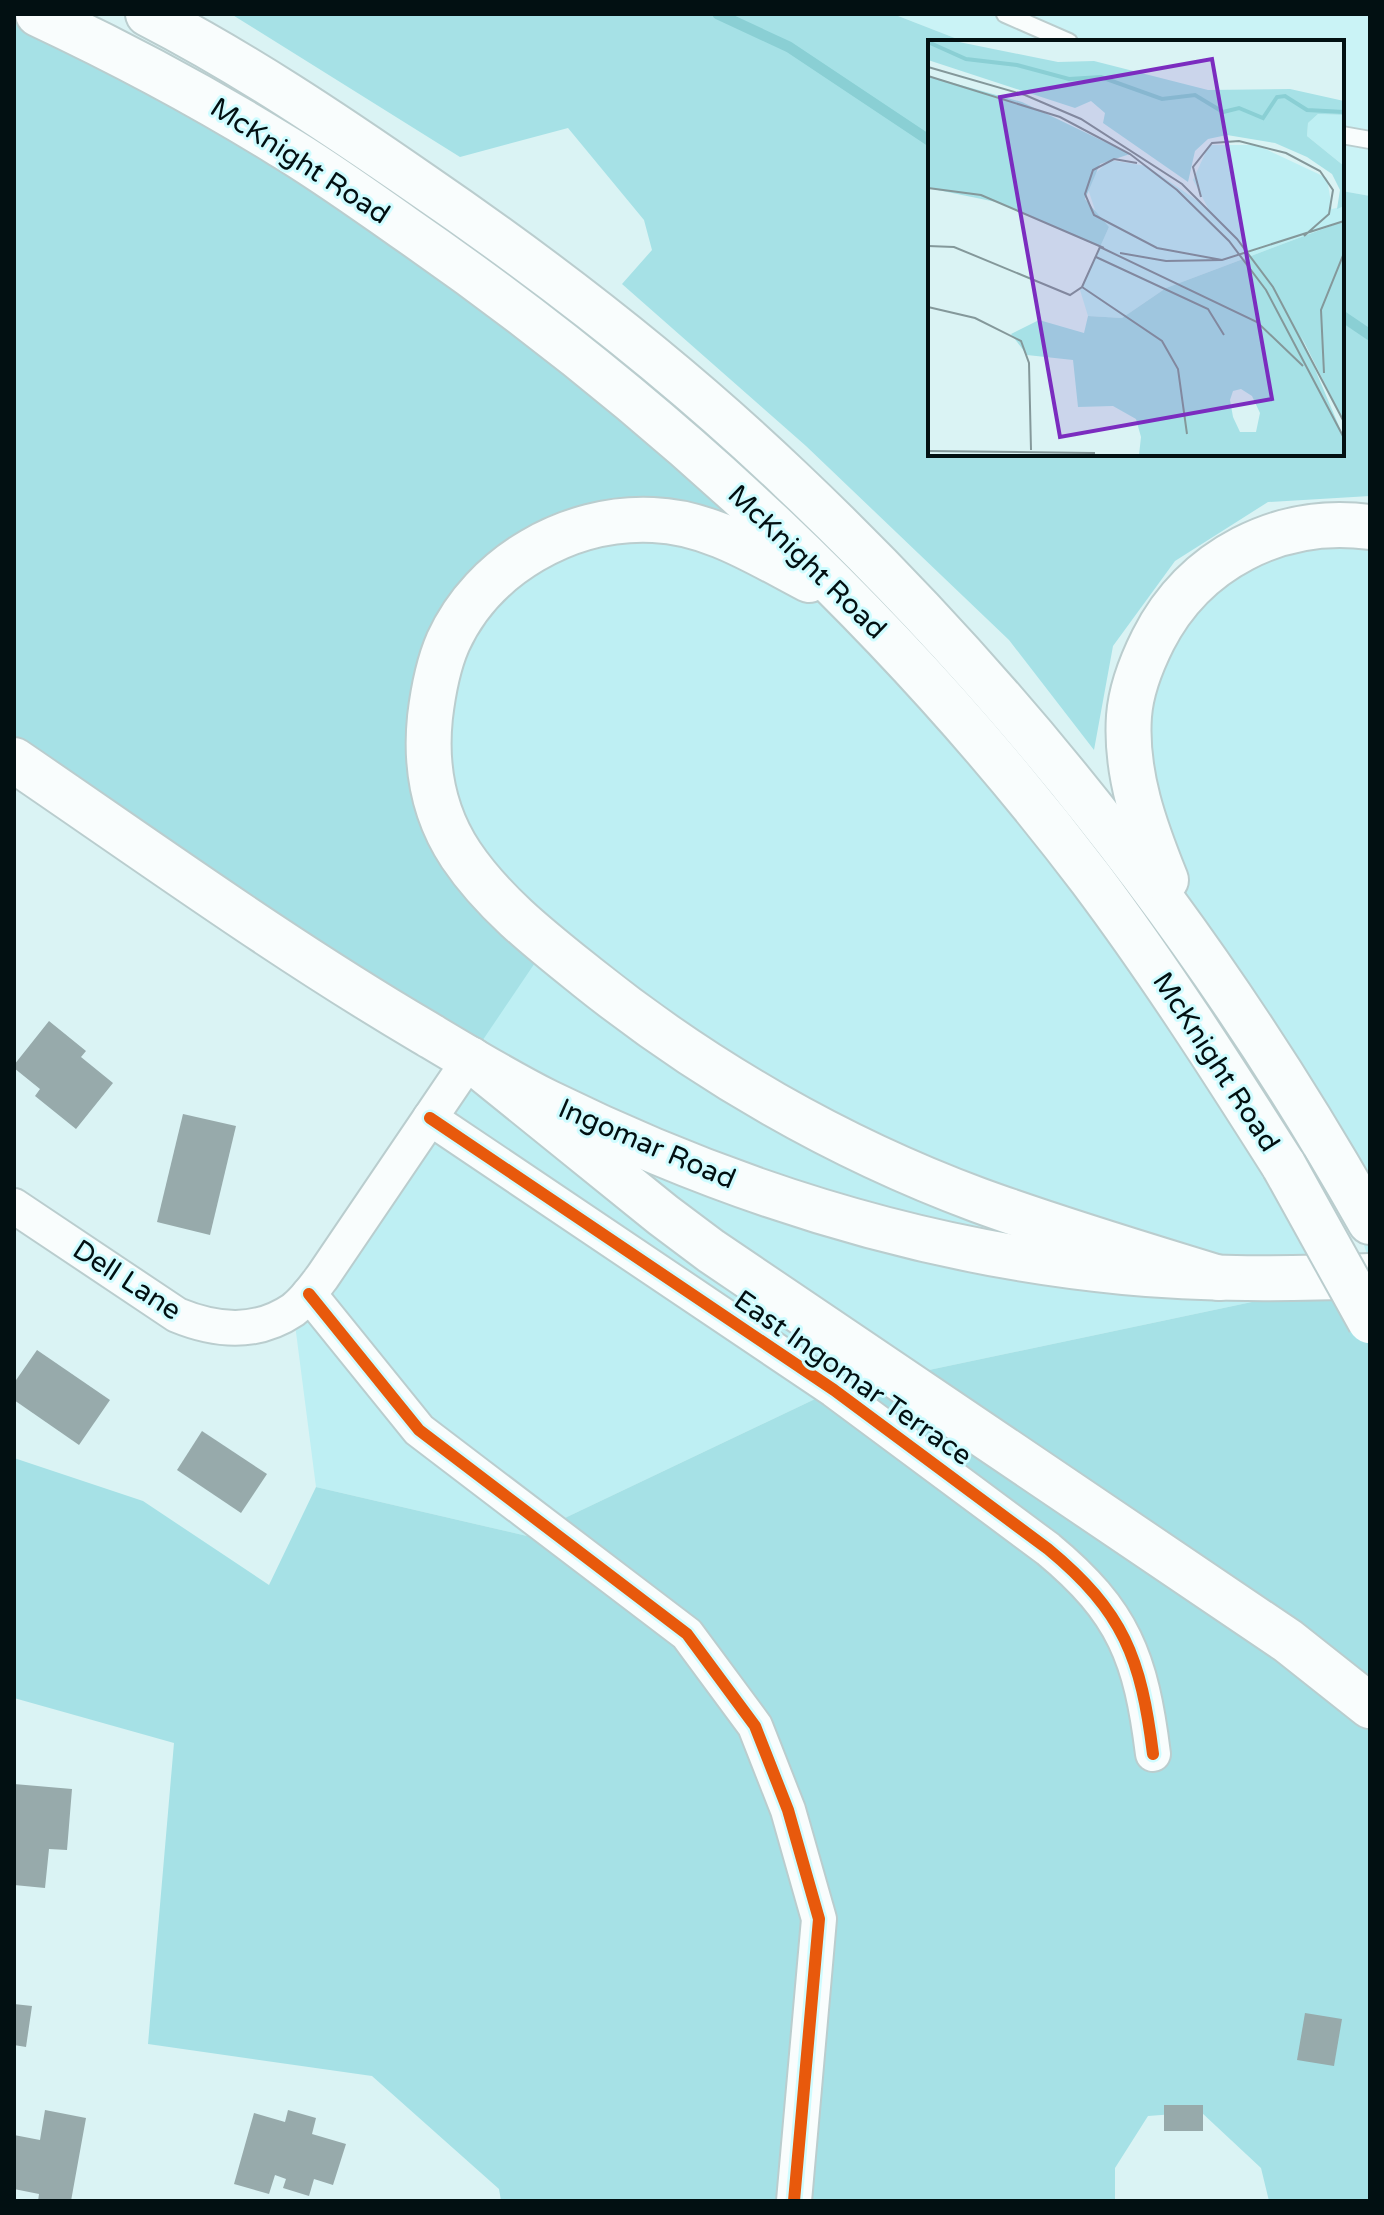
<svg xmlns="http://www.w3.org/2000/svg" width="1384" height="2215" viewBox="0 0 1384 2215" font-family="'Varela Round',sans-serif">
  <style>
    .built { fill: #caf3f6 }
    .green { fill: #beeff3 }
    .forest { fill: #a6e1e6 }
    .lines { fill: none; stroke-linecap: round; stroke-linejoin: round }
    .stream { stroke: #8acfd4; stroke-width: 11 }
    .building { fill: #97aaab }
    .lane-casing { stroke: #bacdce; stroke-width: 20 }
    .street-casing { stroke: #bacdce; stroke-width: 38 }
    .primary-casing { stroke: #bacdce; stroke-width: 48 }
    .highway-casing { stroke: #bacdce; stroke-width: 48 }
    .lane { stroke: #f9fdfd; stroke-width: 16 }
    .street { stroke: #f9fdfd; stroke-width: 34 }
    .primary { stroke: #f9fdfd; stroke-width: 44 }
    .highway { stroke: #f9fdfd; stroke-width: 44 }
    .highway-bridge-casing { stroke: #bacdce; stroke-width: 48; stroke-linecap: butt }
    .highway-bridge { stroke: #f9fdfd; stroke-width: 44 }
    .cycleway-casing { stroke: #d0fcff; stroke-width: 17 }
    .cycleway { stroke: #e8590c; stroke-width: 12 }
    .labels { text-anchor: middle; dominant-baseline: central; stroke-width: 6; stroke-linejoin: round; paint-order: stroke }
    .street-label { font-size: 28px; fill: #021012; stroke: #d0fcff }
    .inset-river { fill: none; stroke: #8acfd4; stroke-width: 4 }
    .inset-road { fill: none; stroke: #84989a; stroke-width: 2 }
    .view { fill: #7b2cbf; fill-opacity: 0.15; stroke: #7b2cbf; stroke-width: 4 }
    .inset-edge { fill: none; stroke: #021012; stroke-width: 4 }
  </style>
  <rect width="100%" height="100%" fill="#daf3f4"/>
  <!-- built -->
  <path class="built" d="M893 14H1370V196L1342 191V42H965Z"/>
  <!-- green -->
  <g class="green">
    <path d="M618 521 850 601 1370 1277 834 1390 527 1536 316 1487 293 1309 546 945 435 801 464 614Z"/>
    <path d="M1370 527V1263L1336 1162 1190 938 1129 742 1191 586Z"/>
  </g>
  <!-- forest -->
  <g class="forest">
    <path d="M14 14H38L284 147 850 601 650 520 484 590 429 771 547 945 470 1059 14 760Z"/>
    <path d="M231 14H893L965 42H930V454H1342V191L1370 196V496L1268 502 1175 561 1113 646 1094 750 1009 640 806 446 622 284 652 250 644 220 568 128 460 157Z"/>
    <path d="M1370 1277V2201H1269L1261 2168 1201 2112 1148 2116 1115 2168V2201H501L499 2189 372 2076 148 2044 174 1743 14 1698V1458L143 1501 269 1585 316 1487 527 1536 834 1390Z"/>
  </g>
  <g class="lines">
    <!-- stream -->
    <g class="stream">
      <path d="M718 14 789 47 930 141"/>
      <path d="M1342 316 1370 335"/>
    </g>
  </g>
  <!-- building -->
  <g class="building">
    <path d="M49 1021 86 1051 81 1057 113 1083 76 1129 35 1096 40 1089 14 1068V1065Z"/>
    <path d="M183 1114 236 1126 210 1235 157 1222Z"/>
    <path d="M37 1350 110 1400 79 1445 14 1400V1383Z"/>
    <path d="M202 1431 267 1474 241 1513 177 1470Z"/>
    <path d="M14 1784 72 1789 67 1850 49 1849 45 1888 14 1885Z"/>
    <path d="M14 2004 32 2006 26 2047 14 2045Z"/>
    <path d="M1305 2013 1342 2019 1334 2066 1297 2060Z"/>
    <rect x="1164" y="2105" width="39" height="26"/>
    <path d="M45 2110 86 2118 71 2201H38L39 2194 14 2189V2135L40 2140Z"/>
    <path d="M288 2110 316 2118 312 2134 346 2144 333 2185 314 2179 309 2196 283 2188 286 2179 275 2175 269 2194 234 2184 254 2113 285 2122Z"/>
  </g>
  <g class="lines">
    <defs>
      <g id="lane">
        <path d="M1005 14 1069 42"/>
        <path d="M1342 135 1370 140"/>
      </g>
      <g id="street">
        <path d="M430 1118 834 1390 1048 1549C1124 1612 1141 1658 1153 1754"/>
        <path d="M14 1206 177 1315C216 1331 256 1335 293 1310 305 1301 314 1288 323 1276L470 1059"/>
        <path d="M309 1294 419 1430 687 1634 755 1726 788 1810 819 1919 794 2201"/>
      </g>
      <path id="primary" d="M14 760C149 852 283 949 424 1032 464 1056 505 1081 547 1102 728 1191 923 1253 1124 1272 1206 1280 1288 1279 1370 1276"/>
      <g id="highway">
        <path d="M38 14C121 53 202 96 281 145 323 170 363 199 403 227 664 407 899 626 1091 879 1160 971 1222 1068 1284 1166"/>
        <path d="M148 14C243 63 334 124 422 185 552 274 677 371 791 480 1020 697 1215 947 1370 1222"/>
        <path d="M809 580C759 554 710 522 653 520 569 516 483 565 448 642 438 665 433 692 430 717 425 766 433 813 461 855 494 904 542 941 587 977 704 1071 838 1148 978 1200 1057 1229 1138 1253 1219 1278"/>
        <path d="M1166 880C1145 828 1125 774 1129 716 1131 689 1141 664 1153 640 1194 559 1280 515 1370 527"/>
        <path d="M470 1059 663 1215 711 1251 1288 1641 1370 1706"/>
      </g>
    </defs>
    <!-- lane casing -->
    <use href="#lane" class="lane-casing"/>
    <!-- street casing -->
    <use href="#street" class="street-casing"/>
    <!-- primary casing -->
    <use href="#primary" class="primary-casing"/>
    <!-- highway casing -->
    <use href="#highway" class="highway-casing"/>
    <!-- lane -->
    <use href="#lane" class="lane"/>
    <!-- street -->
    <use href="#street" class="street"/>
    <!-- primary -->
    <use href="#primary" class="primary"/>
    <!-- highway -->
    <use href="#highway" class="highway"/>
    <defs>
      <path id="highway-bridge" d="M1284 1166 1370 1321"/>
    </defs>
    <!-- highway-bridge casing -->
    <use href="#highway-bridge" class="highway-bridge-casing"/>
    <!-- highway-bridge -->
    <use href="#highway-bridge" class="highway-bridge"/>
    <defs>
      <g id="cycleway">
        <path d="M430 1118 834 1390 1048 1549C1124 1612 1141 1658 1153 1754"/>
        <path d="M309 1294 419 1430 687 1634 755 1726 788 1810 819 1919 794 2201"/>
      </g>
    </defs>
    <!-- cycleway casing -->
    <use href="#cycleway" class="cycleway-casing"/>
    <!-- cycleway -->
    <use href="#cycleway" class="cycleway"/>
  </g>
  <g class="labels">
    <!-- street labels -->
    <g class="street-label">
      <text transform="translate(300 161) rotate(33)">McKnight Road</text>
      <text transform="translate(807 562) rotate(44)">McKnight Road</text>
      <text transform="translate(1216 1062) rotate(57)">McKnight Road</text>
      <text transform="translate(647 1144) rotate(23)">Ingomar Road</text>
      <text transform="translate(127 1280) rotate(33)">Dell Lane</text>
      <text transform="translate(853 1378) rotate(35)">East Ingomar Terrace</text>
    </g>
  </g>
  <!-- overview -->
  <g transform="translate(928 40)">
    <rect width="416" height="416" fill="#daf3f4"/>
    <path d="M390 74 416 75V126L379 96 380 83ZM281 105H329L399 138 404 169 416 166V181L238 248 194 278 160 276 152 250 181 187 170 179 158 143 181 120 219 126 280 168 265 140Z" fill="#beeff3"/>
    <path d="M0 1H26L130 22 166 21 280 50 362 49 416 61V75L390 74 380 83 379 96 416 126V166L409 169 412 150 404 134 379 117 347 103 299 95 280 99 267 111 260 142 175 83 177 73 163 61 147 68 0 20ZM0 36 94 62 202 114 172 124 157 159 181 187 172 207 73 163 0 148ZM416 181V382L373 296 416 398V415H211L213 397 208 379 185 366 150 367 145 320 99 315 83 294 111 280 156 293 160 276 194 278 238 248ZM313 349 324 356 332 373 328 392H312L305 377 302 360 305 351Z" fill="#a6e1e6" fill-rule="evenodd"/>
    <path class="inset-river" d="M0 2 38 19 89 25 141 39 173 37 234 59 267 55 295 72 311 68 335 78 349 57 357 56 379 70 416 72"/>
    <path class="inset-road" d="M0 27 97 55 153 79 254 144 309 199 345 247 416 382M0 36 132 77 202 114 249 150 301 201 338 250 416 398M209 123 186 119 165 130 157 154 166 175 229 208 294 220M0 148 53 155 176 208M273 157 265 127 284 103 311 101 358 113 392 131 405 150 401 174 376 196M0 206 26 207 142 255 154 247 172 207M172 207 329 282 375 326M192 213 238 221 294 220 416 181M168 217 280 269 296 295M154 247 234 301 250 329 259 394M0 267 47 278 93 301 101 323 103 410M396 333 393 270 416 213M0 411 167 413"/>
    <path class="view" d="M284 19 344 359 132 397 72 57Z"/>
    <rect width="416" height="416" class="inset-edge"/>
  </g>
  <!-- border -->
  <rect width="1384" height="2215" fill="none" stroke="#021012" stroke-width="32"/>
</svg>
